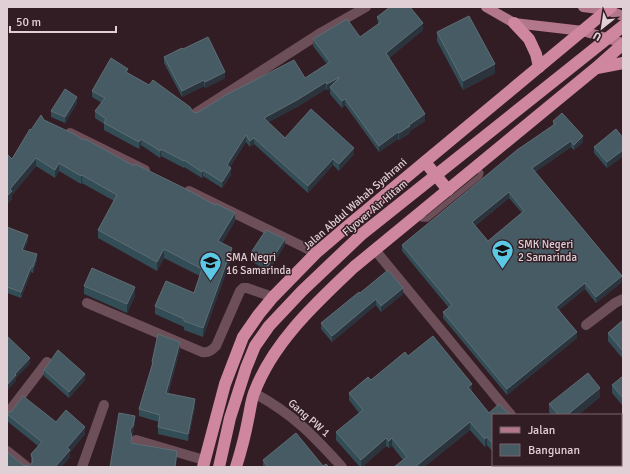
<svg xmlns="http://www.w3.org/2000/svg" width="630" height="474" viewBox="0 0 630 474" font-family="Signika,sans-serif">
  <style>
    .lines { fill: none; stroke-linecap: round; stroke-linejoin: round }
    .lane { stroke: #6c4f58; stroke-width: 5.5 }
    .street { stroke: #6c4f58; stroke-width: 10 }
    .primary { stroke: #b3778b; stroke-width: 10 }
    .highway { stroke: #cf879f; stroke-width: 12 }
    .highway-bridge { stroke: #cf879f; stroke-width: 12 }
    .wall { fill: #334d56; fill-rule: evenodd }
    .shaded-wall { fill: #2b343c }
    .building { fill: #465b63; stroke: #5e6d75; fill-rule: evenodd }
    .labels { text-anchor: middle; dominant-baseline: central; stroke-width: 3; stroke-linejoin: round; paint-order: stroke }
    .street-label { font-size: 11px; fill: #e0d0d5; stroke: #331d24 }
    .poi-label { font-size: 11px; fill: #e0d0d5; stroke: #331d24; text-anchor: start }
  </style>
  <rect width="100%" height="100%" fill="#331d24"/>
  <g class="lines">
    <!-- lane -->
    <path class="lane" d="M418 214 422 219H427L480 176 481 173 476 167"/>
    <!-- street -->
    <g class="street">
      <path d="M196 113 322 32 366 7"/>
      <path d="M70 133 145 170"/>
      <path d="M189 191 316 253"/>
      <path d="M375 250 511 415"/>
      <path d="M87 303 202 352C209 353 212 350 216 346L240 291 243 288H247L273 297"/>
      <path d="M586 325 615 303 623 299"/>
      <path d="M254 393C293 414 313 435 342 467"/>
      <path d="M7 414 47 362"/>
      <path d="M136 440 204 460"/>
      <path d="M7 451 27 467"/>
      <path d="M552 465 554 467"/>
      <path d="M82 467 104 405"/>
    </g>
    <!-- primary -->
    <g class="primary">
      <path d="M486 7 514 23 583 31 623 43"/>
      <path d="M583 7 607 10 623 16"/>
    </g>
    <!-- highway -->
    <g class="highway">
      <path d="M514 23 529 39 536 54 539 67"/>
      <path d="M597 68 623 63"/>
      <path d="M425 162 448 190"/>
      <path d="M203 467 225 384 243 337 259 314 273 297 316 253 350 224 611 7"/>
      <path d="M236 467C241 451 245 436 248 420 250 411 251 401 254 393 273 342 316 303 354 267L596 68 623 44"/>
    </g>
    <!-- highway-bridge -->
    <path class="highway-bridge" d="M219 467 230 418 246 368 255 346 269 326 302 291 362 234 623 26"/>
  </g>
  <!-- wall -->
  <g class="wall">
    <path d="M377 17 423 30 389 58 425 121 410 131V133L399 140 398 139 379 152 345 105 342 108 330 94V89L327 90 326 89 297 107 268 122 285 138 354 154 339 171 333 165 308 193 254 144 250 147 246 142 230 167 231 175 222 188 203 176 202 178 184 167V168L161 156 160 158 141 145 139 149 104 130V124L95 118V111L102 103 92 97V91L128 73 193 112 197 113 305 78 327 64 313 46V39L360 37 378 24Z"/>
    <path d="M437 32 495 73 463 90 437 41Z"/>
    <path d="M183 49 225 78 205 88 204 86 182 97 164 63V57Z"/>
    <path d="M77 103 65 123 51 117V111Z"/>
    <path d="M44 120 134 166 235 221 222 243 232 256 203 337 184 330V327L155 314V306L194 293 200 276 164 258 157 271 98 238V230L114 201 82 183 81 184 59 171 55 178 36 166 12 195V199L7 204 12 159 31 130Z"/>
    <path d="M553 121 583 142 574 150 571 147 535 172 622 282 596 303 585 289 559 310 577 338 507 395 443 318V312L449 308 402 251V245L553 126ZM509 198 522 213 488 241 475 226Z"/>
    <path d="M623 138V156L607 168 594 153V147Z"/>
    <path d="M7 227 28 241 24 250 37 260 33 273 31 272 21 298 7 293Z"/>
    <path d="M285 245 268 272 250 260V254Z"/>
    <path d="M84 286 135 296 127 313 84 294Z"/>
    <path d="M360 293 403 294 381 312 376 305 332 342 321 329V323Z"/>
    <path d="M623 320V359L608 341V333Z"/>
    <path d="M180 350 168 394 195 407 188 441 158 434V427L159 422 139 416V409L152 366V362Z"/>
    <path d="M408 356 472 392 489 413 493 415V452L487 445 485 447 470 430 424 467H394L403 460 392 446 389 448 386 446 362 467H360L336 440V432L359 413 349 400V393L371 380Z"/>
    <path d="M44 370 85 380 69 398 44 376Z"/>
    <path d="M623 376V406L612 393V385Z"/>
    <path d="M600 397 578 415H552L549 412V404Z"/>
    <path d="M7 413 56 422 85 434 70 452V457L61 467H7L29 466 32 464 31 462V454L38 446 7 421Z"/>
    <path d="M263 460 323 466 329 467H263Z"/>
    <path d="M503 465H545L547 467H505Z"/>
    <path d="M579 465H621L623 467H579Z"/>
  </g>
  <!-- shaded-wall -->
  <g class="shaded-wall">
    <path d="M423 23V30L386 60V53Z"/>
    <path d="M495 64V73L463 90V81Z"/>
    <path d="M225 72V78L205 88V82Z"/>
    <path d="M340 77 330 87V89L327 90V84Z"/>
    <path d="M204 80V86L182 97V91Z"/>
    <path d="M326 82V89L297 107 264 125V118Z"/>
    <path d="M77 97V103L65 123V117Z"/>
    <path d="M345 99V105L342 108V101Z"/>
    <path d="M425 114V121L410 131V133L399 140V133L409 125Z"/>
    <path d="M398 132V139L379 152V146Z"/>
    <path d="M246 135V142L227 172V165Z"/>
    <path d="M583 136V142L574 150V145Z"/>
    <path d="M254 138V144L250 147V141Z"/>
    <path d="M141 139V145L139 149V142Z"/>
    <path d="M571 141V147L532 174V168Z"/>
    <path d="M354 148V154L339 171V164Z"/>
    <path d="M161 149V156L160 158V151Z"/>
    <path d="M623 150V156L607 168V162Z"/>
    <path d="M36 158V166L12 195V199L7 204V196L10 189Z"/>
    <path d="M333 159V165L308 193V186Z"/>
    <path d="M59 163V171L55 178V170Z"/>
    <path d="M231 168V175L222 188V182Z"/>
    <path d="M203 170V176L202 178V172Z"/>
    <path d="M82 175V183L81 184V176Z"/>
    <path d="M509 192V198L472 228V222Z"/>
    <path d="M235 213V221L218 249V241Z"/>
    <path d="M28 235V241L22 255V250Z"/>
    <path d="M285 239V245L268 272V266Z"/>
    <path d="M232 248V256L203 337V328Z"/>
    <path d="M164 249V258L157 271V262Z"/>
    <path d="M37 254V260L33 273V267Z"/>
    <path d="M31 267V272L21 298V292Z"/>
    <path d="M622 276V282L596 303V297Z"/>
    <path d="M585 283V289L556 313V307Z"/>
    <path d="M135 287V296L127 313V304Z"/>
    <path d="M403 288V294L381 312V306Z"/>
    <path d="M376 299V305L332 342V336Z"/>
    <path d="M577 332V338L507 395V389Z"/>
    <path d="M180 342V350L166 401V393Z"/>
    <path d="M30 358V364L16 378V381L7 391V385L15 374Z"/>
    <path d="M85 374V380L69 398V392Z"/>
    <path d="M472 384V392L468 387Z"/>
    <path d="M600 388V397L578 415H567Z"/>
    <path d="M195 399V407L188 441V434Z"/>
    <path d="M135 416V424L133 434 130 439V430Z"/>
    <path d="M470 422V430L424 467H415Z"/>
    <path d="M85 427V434L70 452V457L61 467H55L67 448Z"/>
    <path d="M487 437V445L485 447V439Z"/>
    <path d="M386 438V446L362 467H361V460Z"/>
    <path d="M392 438V446L389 448V441Z"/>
    <path d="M177 451V459L176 467H175Z"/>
  </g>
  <!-- building -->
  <g class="building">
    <path d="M390 7H410L423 23 386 53 425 114 409 125 410 126 399 133 398 132 379 146 345 99 342 101 330 87 340 77 327 84 326 82 297 100 264 118 285 138 311 109 354 148 339 164 333 159 308 186 254 138 250 141 246 135 227 165 231 168 222 182 203 170 202 172 184 160V161L161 149 160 151 141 139 139 142 104 123 106 119 95 111 105 98 92 91 111 58 128 69 126 72 149 85 153 80 190 107 193 112 197 113 226 95 294 60 305 78 330 62 313 39 347 19 360 37 381 22 377 17Z"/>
    <path d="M469 16 495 64 463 81 437 32Z"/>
    <path d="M208 37 225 72 205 82 204 80 182 91 164 57 182 48 183 49Z"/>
    <path d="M65 89 77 97 65 117 51 111Z"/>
    <path d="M562 113 583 136 574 145 571 141 532 168 622 276 596 297 585 283 556 307 577 332 507 389 443 312 452 305 402 245 517 150 555 124 553 121ZM509 192 524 211 488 241 472 222Z"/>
    <path d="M41 115 44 120 74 134 83 140V139L87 140 134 166 135 164 184 188 215 205 217 204 235 213 218 241 232 248 203 328 184 321V319L155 306 166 281 194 293 202 269 164 249 157 262 98 230 117 195 82 175 81 176 59 163 55 170 36 158 10 189 12 191 7 196V154L12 159 30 129 31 130Z"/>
    <path d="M616 129 623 138V150L607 162 594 147Z"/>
    <path d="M7 227 28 235 22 250 37 254 33 267H31L21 292 7 287Z"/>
    <path d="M266 230 285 239 268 266 250 254Z"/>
    <path d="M92 268 135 287 127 304 84 286Z"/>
    <path d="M388 270 403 288 381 306 376 299 332 336 321 323 359 292 360 293Z"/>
    <path d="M623 320V351L608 333Z"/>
    <path d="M158 334 180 342 166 393 195 399 188 434 158 427 160 415 139 409 153 362H152Z"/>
    <path d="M7 336 30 358 15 374 16 375 7 385Z"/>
    <path d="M433 336 472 384 468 387 489 413 499 404 506 411 510 414 511 415H493V444L487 437 485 439 470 422 415 467H394L407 457 392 438 389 441 386 438 361 460 336 432 363 410 349 393 368 377 371 380 405 352 408 356Z"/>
    <path d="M58 350 85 374 69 392 44 370Z"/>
    <path d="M588 373 600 388 567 415H559L549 404Z"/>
    <path d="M623 376V398L612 385Z"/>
    <path d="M23 396 56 422 66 410 85 427 67 448 70 450 55 467H7V452L23 465 29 466 32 463 33 460 31 454 42 442 7 414V413L12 411Z"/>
    <path d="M119 413 135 416 133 426 130 430 132 437 131 443 177 451 175 467H110Z"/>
    <path d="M623 424V467H585L583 465H621V426Z"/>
    <path d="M296 433 323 466 326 464 329 467H268L263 460Z"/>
    <path d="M509 465H545L547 467H511Z"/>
  </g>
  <!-- icons -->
  <defs>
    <symbol id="school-pin" viewBox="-11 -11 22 30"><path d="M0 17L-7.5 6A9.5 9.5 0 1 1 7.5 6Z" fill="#5bc8e6" stroke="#331d24"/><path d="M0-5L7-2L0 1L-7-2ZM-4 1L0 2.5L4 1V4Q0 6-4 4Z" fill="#111"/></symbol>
  </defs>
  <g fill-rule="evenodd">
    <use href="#school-pin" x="490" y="238" width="25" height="34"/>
    <use href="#school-pin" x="198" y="250" width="25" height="34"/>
  </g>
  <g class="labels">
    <!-- street labels -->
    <g class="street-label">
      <text transform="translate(355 204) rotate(-41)">Jalan Abdul Wahab Syahrani</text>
      <text transform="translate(375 208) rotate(-40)">Flyover Air Hitam</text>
      <text transform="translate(309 418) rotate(41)">Gang PW 1</text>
    </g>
    <!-- poi labels -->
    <g class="poi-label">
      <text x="518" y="244">SMK Negeri<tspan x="518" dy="13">2 Samarinda</tspan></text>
      <text x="226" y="257">SMA Negri<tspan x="226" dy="13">16 Samarinda</tspan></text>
    </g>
  </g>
  <!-- border -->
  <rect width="630" height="474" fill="none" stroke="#e0d0d5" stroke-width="16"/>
  <!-- legend -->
  <rect x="492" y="414" width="130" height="52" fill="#331d24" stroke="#78656b"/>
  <rect x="500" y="427" width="20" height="6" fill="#b3778b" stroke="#78656b"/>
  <text x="528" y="434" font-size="12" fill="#e0d0d5">Jalan</text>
  <rect x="500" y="444" width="20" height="12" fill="#465b63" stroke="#78656b"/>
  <text x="528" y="454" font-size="12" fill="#e0d0d5">Bangunan</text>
  <!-- north arrow -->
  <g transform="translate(602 28) rotate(210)" stroke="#331d24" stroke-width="3" paint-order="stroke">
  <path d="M0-3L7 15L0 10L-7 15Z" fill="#e0d0d5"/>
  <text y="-6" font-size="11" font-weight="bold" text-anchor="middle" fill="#e0d0d5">U</text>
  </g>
  <!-- scale -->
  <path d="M10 26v6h106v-6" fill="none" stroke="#e0d0d5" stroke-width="2"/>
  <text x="16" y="26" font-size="12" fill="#e0d0d5" stroke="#331d24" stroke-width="3" paint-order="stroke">50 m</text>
</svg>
